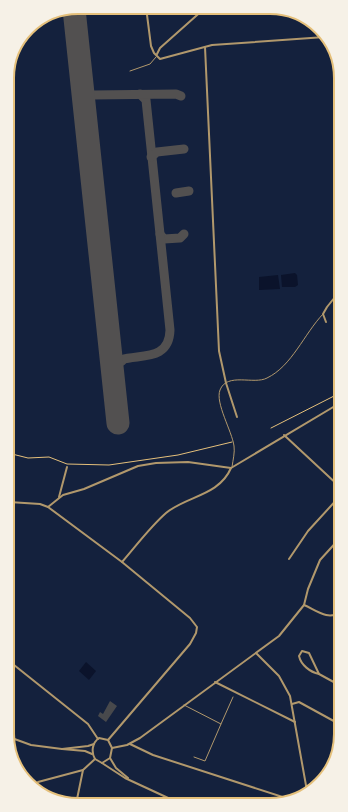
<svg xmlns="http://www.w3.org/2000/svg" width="348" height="812" viewBox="0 0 348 812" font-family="'Work Sans',sans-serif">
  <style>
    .water { fill: #0b132b }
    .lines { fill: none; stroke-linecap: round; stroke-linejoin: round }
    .taxiway { stroke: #525050; stroke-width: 9 }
    .runway { stroke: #525050; stroke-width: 23 }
    .building { fill: #48494c }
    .path { stroke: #e5c07b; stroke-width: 1 }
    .service { stroke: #b1986c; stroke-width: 1 }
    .minor { stroke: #b1986c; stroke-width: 2 }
    .rim { fill: none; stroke: #e5c07b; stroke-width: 2 }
  </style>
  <rect width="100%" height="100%" fill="#14213d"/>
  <!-- water -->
  <g class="water">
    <path d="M295 273 297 275 298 285 295 287H282L281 275Z"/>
    <path d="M278 275 280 289 259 290V277Z"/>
    <path d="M86 662 96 671 89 680 79 671Z"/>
  </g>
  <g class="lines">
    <!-- taxiway -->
    <g class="taxiway">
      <path d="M140 94 146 100 160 234 164 239 180 238 184 234"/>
      <path d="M84 101 86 97 92 95 176 94 181 96"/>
      <path d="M151 157 157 152 184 149"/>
      <path d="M176 193 189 191"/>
      <path d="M111 355 116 360 122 361"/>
      <path d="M112 368C121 347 169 370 170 330L160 234"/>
    </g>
    <!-- runway -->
    <path class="runway" d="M74 9 118 423"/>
  </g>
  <!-- building -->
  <path class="building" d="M110 701 117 706 106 722 98 716 100 712 103 714Z"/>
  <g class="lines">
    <!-- path -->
    <g class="path">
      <path d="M271 428 340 393"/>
      <path d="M8 453 28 458 49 457 67 464 109 465 178 455 232 442"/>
    </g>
    <!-- service -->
    <g class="service">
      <path d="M130 71 150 64 156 57"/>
      <path d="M232 467C233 460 235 452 234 446 232 431 215 403 220 390 227 372 254 385 267 378 292 366 304 334 323 314"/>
      <path d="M184 705 221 724 205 761 194 757"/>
      <path d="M221 724 233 697"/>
    </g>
    <!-- minor -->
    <g class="minor">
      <path d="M146 7 151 46 154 53 160 59 212 45 325 37"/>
      <path d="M207 8V11L213 14 216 12V8"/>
      <path d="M205 47 219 351 226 383 237 417"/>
      <path d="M157 54 160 48 205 8"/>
      <path d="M326 322 323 314 327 307 339 292"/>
      <path d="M284 435 340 487"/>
      <path d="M59 497 67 467"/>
      <path d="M9 502 40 504 48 507 63 495 84 489 138 466 156 463 188 462 231 468 340 403"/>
      <path d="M48 507 122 562 190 618 197 627 196 633 190 644 108 740"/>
      <path d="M289 559 308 531 340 496"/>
      <path d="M122 562C136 546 150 527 166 513 186 496 219 496 231 468"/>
      <path d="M304 605C316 610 328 621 340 612"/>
      <path d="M302 651 309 653 319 674C310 672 301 665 299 656Z"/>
      <path d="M256 653 279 676 290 696 307 791"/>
      <path d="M9 661 88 724 98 739"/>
      <path d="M319 674 341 686"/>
      <path d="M215 682 295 722"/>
      <path d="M292 704 299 702 341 725"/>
      <path d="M9 737 31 745 62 749"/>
      <path d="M99 738 108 740 112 748 110 758 102 763 95 759C91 752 92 743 99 738Z"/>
      <path d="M130 744 153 755 292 800"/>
      <path d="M112 748 127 745 140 738 279 636 304 605 308 589 320 560 340 538"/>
      <path d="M92 754 85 751 62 749 88 746 94 744"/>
      <path d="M110 758 116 768 128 778"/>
      <path d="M102 763 125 778 179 803"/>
      <path d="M38 782 83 770"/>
      <path d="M76 804 83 770 95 759"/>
    </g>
  </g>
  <!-- crop -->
  <path d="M0 0H348V812H0ZM78 14H270A64 64 0 0 1 334 78V734A64 64 0 0 1 270 798H78A64 64 0 0 1 14 734V78A64 64 0 0 1 78 14Z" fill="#f6f1e7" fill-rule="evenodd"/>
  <path class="rim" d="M78 14H270A64 64 0 0 1 334 78V734A64 64 0 0 1 270 798H78A64 64 0 0 1 14 734V78A64 64 0 0 1 78 14Z"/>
</svg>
